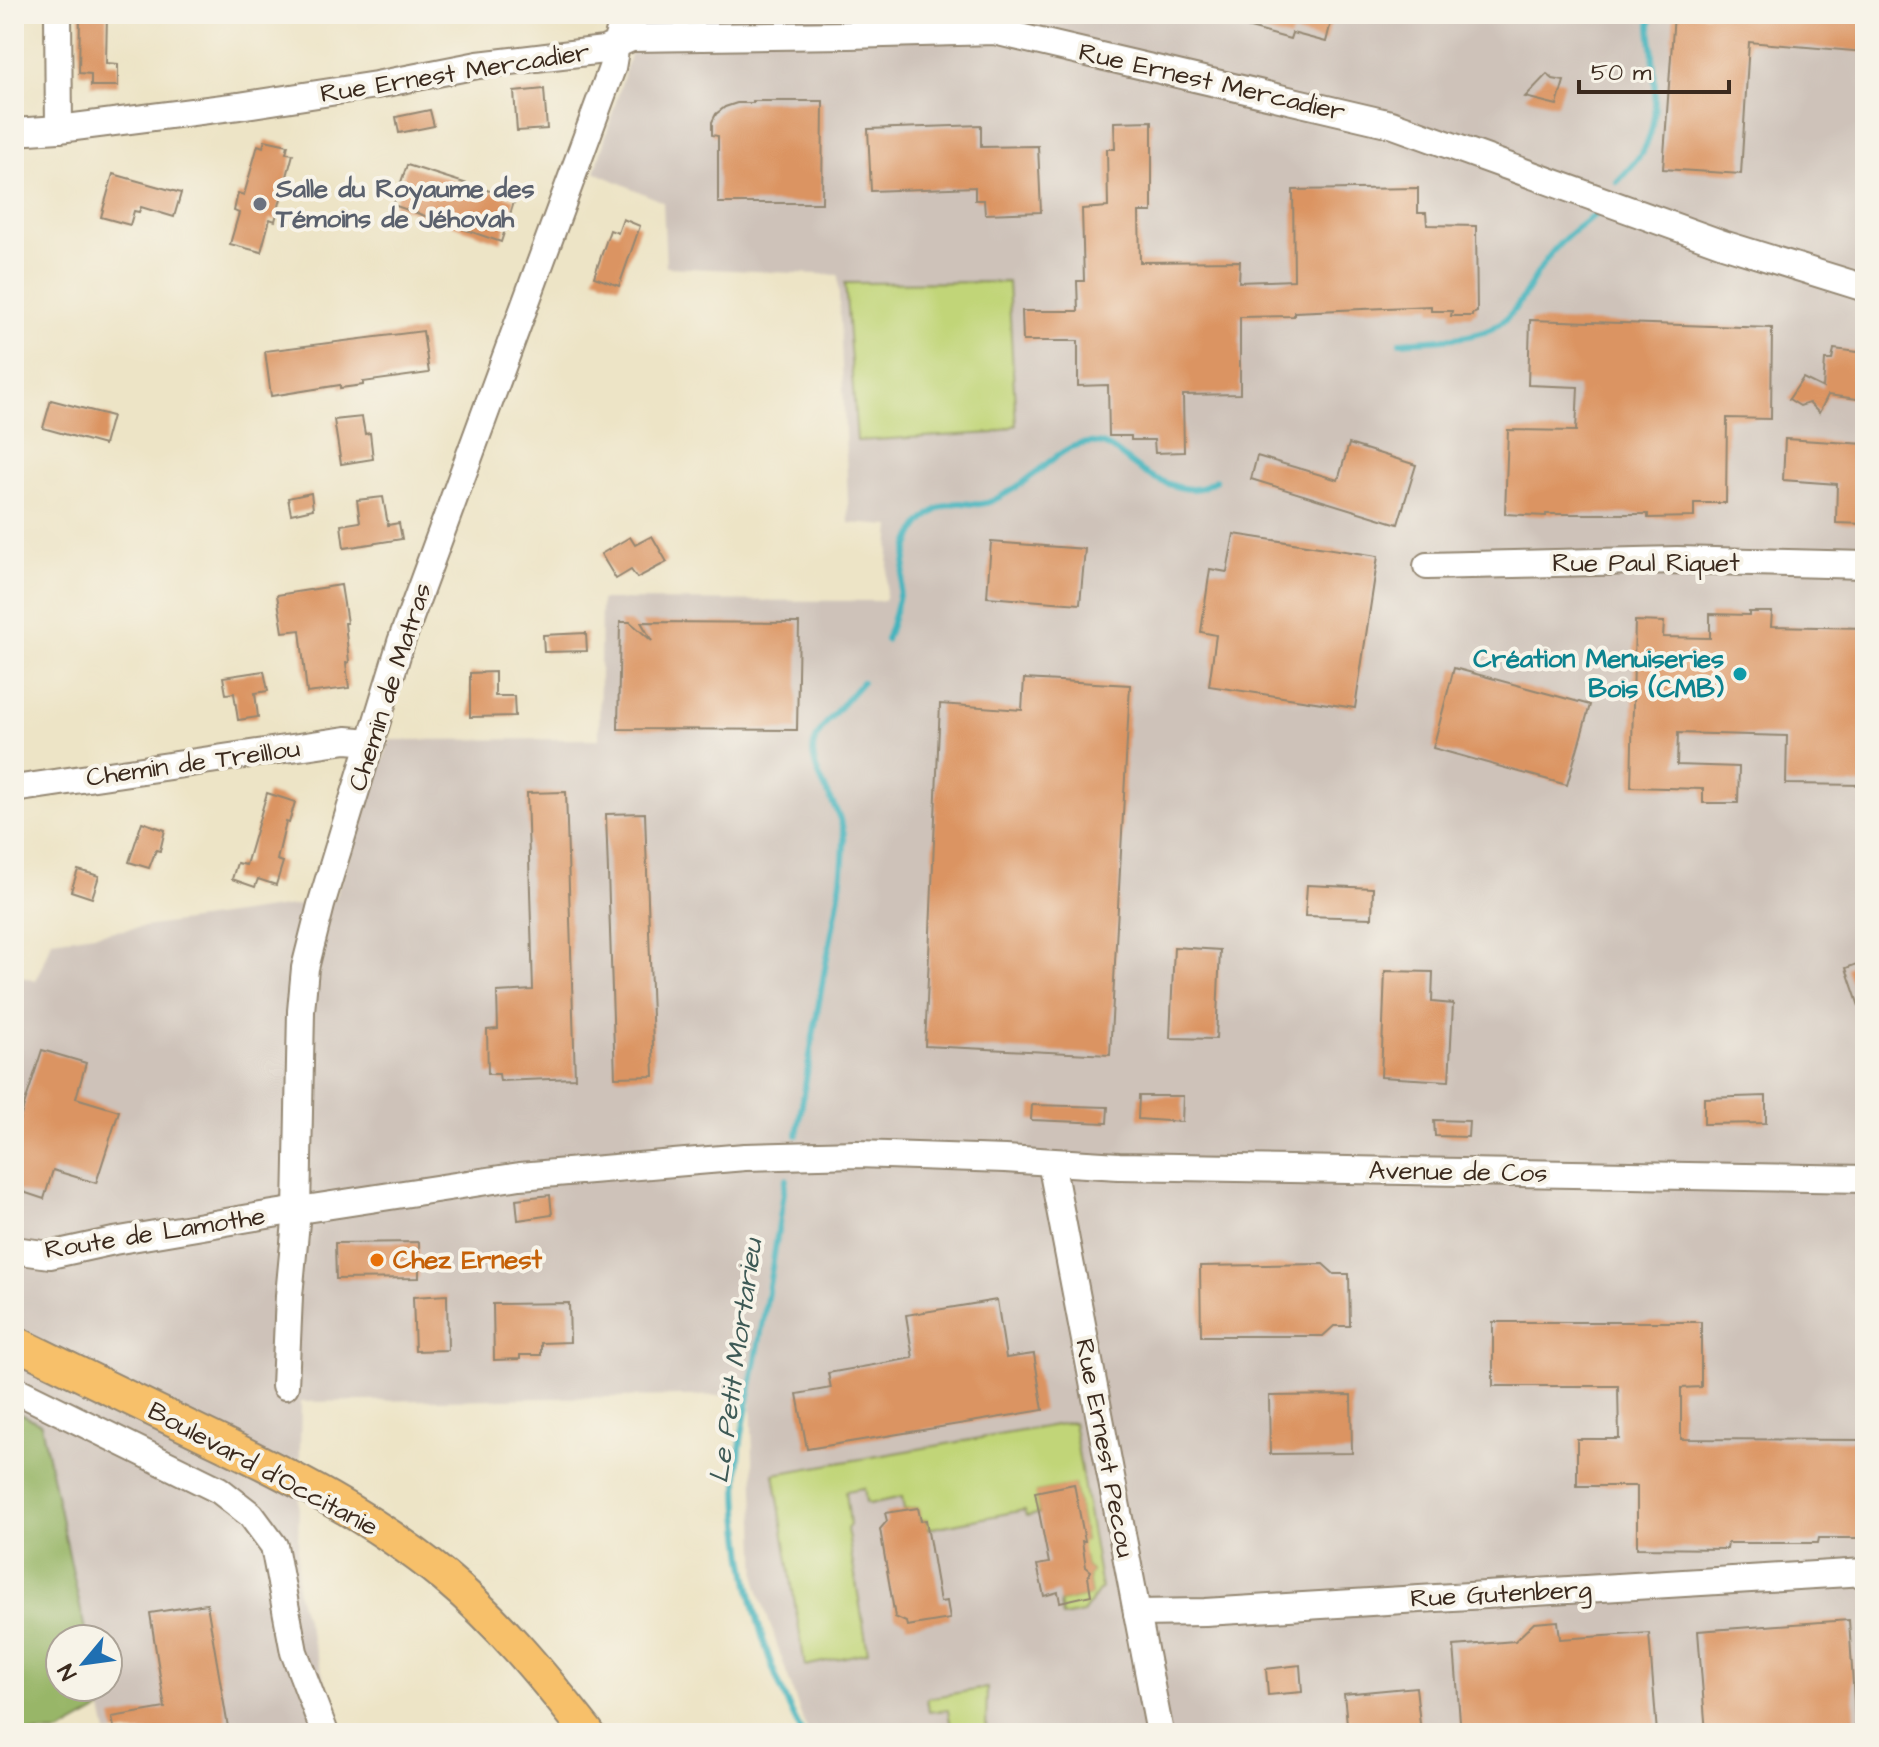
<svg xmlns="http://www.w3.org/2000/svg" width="1879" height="1747" viewBox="0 0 1879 1747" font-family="'Architects Daughter',sans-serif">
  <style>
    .industrial { fill: #cec2b9 }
    .green { fill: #c1d578; stroke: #7e804b; stroke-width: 2 }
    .forest { fill: #98b668; stroke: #6a7043; stroke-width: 2 }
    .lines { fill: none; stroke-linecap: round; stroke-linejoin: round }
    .stream { stroke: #44b4bd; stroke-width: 6 }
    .building { fill: #db9462 }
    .minor-casing { stroke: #948772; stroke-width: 30 }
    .major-casing { stroke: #948772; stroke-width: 36 }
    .minor { stroke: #fff; stroke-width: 26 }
    .major { stroke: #f7c06b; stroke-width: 32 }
    .worship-dot { fill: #6b7280; stroke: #f7f3e8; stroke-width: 3 }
    .culture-dot { fill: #0f9aa8; stroke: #f7f3e8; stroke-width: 3 }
    .food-dot { fill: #e8710a; stroke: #f7f3e8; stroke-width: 3 }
    .labels { text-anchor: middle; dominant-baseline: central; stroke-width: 8; stroke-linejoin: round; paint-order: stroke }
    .street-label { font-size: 26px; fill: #3b2a1e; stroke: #f7f3e8 }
    .worship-label { font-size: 26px; font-weight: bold; fill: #5b616d; stroke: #f7f3e8; text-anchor: start }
    .culture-label { font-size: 26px; font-weight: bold; fill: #0d838f; stroke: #f7f3e8; text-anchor: end }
    .food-label { font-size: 26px; font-weight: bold; fill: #c56008; stroke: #f7f3e8; text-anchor: start }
    .water-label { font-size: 28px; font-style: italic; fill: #3e5a56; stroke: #f7f3e8 }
  </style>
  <rect width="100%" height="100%" fill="#f7f3e8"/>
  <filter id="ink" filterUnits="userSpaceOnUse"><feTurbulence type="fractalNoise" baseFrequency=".0125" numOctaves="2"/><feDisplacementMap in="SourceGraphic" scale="16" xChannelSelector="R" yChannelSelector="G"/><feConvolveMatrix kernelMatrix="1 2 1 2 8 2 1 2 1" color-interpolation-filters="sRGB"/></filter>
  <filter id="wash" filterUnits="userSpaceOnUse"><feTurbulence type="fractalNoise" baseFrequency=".006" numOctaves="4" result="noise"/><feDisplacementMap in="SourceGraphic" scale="32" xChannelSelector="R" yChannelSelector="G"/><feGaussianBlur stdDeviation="1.8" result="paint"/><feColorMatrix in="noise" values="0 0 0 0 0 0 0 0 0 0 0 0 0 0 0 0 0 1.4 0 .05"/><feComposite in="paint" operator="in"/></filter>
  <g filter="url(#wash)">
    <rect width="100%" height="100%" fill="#ede4c6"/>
    <!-- industrial -->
    <path class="industrial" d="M642 14H1865V1733H809L803 1721 757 1586 751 1395 301 1402 297 1592 341 1733H107L97 1687H108V1639H87L41 1424 14 1410V974L36 981 52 940 334 900 390 740 599 739 601 600 885 601 891 526 849 523 838 275 666 267 663 202 595 172Z"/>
    <!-- green -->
    <g class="green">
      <path d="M1008 282 1016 425 994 433 857 441 845 283Z"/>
      <path d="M1073 1422 1101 1588 1083 1613 1062 1617 1060 1602 1091 1595 1088 1577 1091 1571 1086 1567 1084 1556 1057 1546 1085 1540 1074 1485 1036 1492 1039 1514 1026 1516 1024 1510 928 1529 926 1520 921 1521 918 1508 904 1510 902 1497 870 1504 866 1502 864 1488 846 1491 850 1525 847 1529 868 1652 805 1666 774 1474Z"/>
      <path d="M987 1688 986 1733H952L948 1710 929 1712 927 1698Z"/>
    </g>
    <!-- forest -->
    <path class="forest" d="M14 1410 41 1424 87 1639H60V1687H97L102 1709 59 1733H14Z"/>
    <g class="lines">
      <!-- stream -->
      <g class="stream">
        <path d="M1617 182C1629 169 1645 153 1650 135 1660 100 1653 61 1650 26L1651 14"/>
        <path d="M1400 342C1428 339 1475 341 1498 325 1524 307 1533 273 1554 250 1566 236 1581 225 1596 214"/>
        <path d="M886 640C893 621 898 601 902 581 906 563 906 545 917 529 926 515 944 502 962 503 973 504 981 506 992 501 1006 494 1021 485 1033 475 1052 460 1070 441 1096 443 1111 444 1121 456 1132 464 1147 476 1180 493 1200 488 1205 487 1211 482 1216 480"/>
        <path d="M797 1135C805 1085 813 1035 822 985 830 938 843 890 844 841 846 810 807 774 814 744 818 728 850 697 862 682"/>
        <path d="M786 1179C777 1237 768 1296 757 1354 750 1396 738 1438 738 1480 738 1566 762 1658 802 1733"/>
      </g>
    </g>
    <g id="blocks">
      <!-- building -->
      <g class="building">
        <path d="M80 14H107L106 63 118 64V86H91V74L79 73Z"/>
        <path d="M1217 14H1333L1326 42 1292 33 1290 39 1217 19Z"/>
        <path d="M1674 14H1865V52L1749 42 1741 174 1663 169Z"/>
        <path d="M1547 74 1553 79 1564 81 1557 105 1525 97Z"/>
        <path d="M544 89 547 129 517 131 514 92Z"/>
        <path d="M753 101H823L822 203H718V136L712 135V122L716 114 725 107 737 103H753Z"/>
        <path d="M430 110 434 126 399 133 396 117Z"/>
        <path d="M1152 121V212H1139L1140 262 1240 261 1239 282 1294 280 1293 190 1418 188V213H1426L1427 225 1476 226 1477 312 1472 314V316H1451L1452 311H1431V306L1294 312V316L1240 317V394L1183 395 1184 452 1155 453 1154 440H1131V436H1109L1108 385 1078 386V341H1023L1022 311H1078L1077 281H1084L1082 209 1108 207 1107 149H1115L1114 122Z"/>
        <path d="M981 125V147L1038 146 1041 212 985 214 984 200H975V187L871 191 868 129Z"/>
        <path d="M265 140 288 145 286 153 293 154 275 221 270 219 261 252 230 244 239 213 234 211 238 193 244 195 258 145 263 147Z"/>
        <path d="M407 165 515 199 501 242 393 205Z"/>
        <path d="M113 174 181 193 174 217 141 207 139 212 134 211 130 225 101 217Z"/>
        <path d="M623 219 640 226 619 286 594 277 610 230 618 233Z"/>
        <path d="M1530 320 1772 328 1771 419 1727 418 1726 503H1694V517L1648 518V514H1546V516L1505 514 1508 430 1576 431 1578 387 1528 385Z"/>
        <path d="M423 331 429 373 363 382V385L340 388V385L271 396 265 351Z"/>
        <path d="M1834 349 1865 353V400L1828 395 1819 413 1809 403 1800 406 1789 399 1803 378 1823 388 1825 360H1832Z"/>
        <path d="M51 400 112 416 104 445 43 428Z"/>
        <path d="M362 417 365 434 370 433 373 459 341 464 334 420Z"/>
        <path d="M1785 439 1865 444V524L1836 523 1837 484 1783 480Z"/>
        <path d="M1349 444 1416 465 1398 524 1251 479 1257 456 1338 480Z"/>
        <path d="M311 493 313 509 291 514 288 498Z"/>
        <path d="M383 497 388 525 399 523 402 539 344 548 341 525 360 522 357 500Z"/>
        <path d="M1234 534 1378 556 1355 708 1209 686 1216 635 1201 632 1210 569 1227 572Z"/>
        <path d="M652 536 667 562 637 578 631 570 616 579 601 554 630 537 635 545Z"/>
        <path d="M991 542 1085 549 1080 604 987 597Z"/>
        <path d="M341 585 347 623H345L349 662 346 663 349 688 307 693 300 630 283 632 277 595Z"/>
        <path d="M1749 612H1772L1771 626 1865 628V785L1786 784 1787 736 1678 733 1677 765 1739 767 1738 803H1703V789L1631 787 1635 621 1664 622 1663 637 1710 638V614L1749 615Z"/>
        <path d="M620 622H630L652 641 641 622 799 623 797 730 618 729Z"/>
        <path d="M586 633 587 651 544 652 543 635Z"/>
        <path d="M1454 668 1590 705 1567 785 1433 748Z"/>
        <path d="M264 671 268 691 255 693 258 717 238 720 234 693 226 694 223 677Z"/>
        <path d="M495 672V696H514L515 716 470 717V673Z"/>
        <path d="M1024 679 1130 685 1110 1055 925 1046 940 704 1022 710Z"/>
        <path d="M566 792 575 1078 500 1081 499 1074H488L487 1030 498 1029 497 992 533 990 527 793Z"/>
        <path d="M267 793 295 802 289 823 286 822 277 860 283 862 276 885 258 879 255 887 232 879 237 863 246 865Z"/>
        <path d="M645 813 654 1076 615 1077 606 814Z"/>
        <path d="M142 822 165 830 160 851 156 850 149 868 129 862Z"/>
        <path d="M78 870 99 876 92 898 71 891Z"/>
        <path d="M1307 885 1373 888 1372 918 1305 916Z"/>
        <path d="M1174 947 1220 950 1216 1039 1170 1038Z"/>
        <path d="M1865 961V1014L1862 1015 1846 968Z"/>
        <path d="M1385 971 1433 972 1432 1002 1453 1004 1449 1081 1381 1077Z"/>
        <path d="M42 1050 86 1063 76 1098 119 1111 96 1183 53 1170 44 1199 14 1189V1137Z"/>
        <path d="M1139 1096H1183L1182 1122 1138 1119Z"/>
        <path d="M1766 1096V1123L1704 1124V1098Z"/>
        <path d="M1032 1105 1108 1107 1107 1123 1031 1120Z"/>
        <path d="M1434 1120 1469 1121 1468 1137 1435 1136Z"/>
        <path d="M550 1195 552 1215 518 1220 516 1199Z"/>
        <path d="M419 1242V1278L336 1279 335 1243Z"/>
        <path d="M1323 1264 1334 1274H1349L1350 1326H1334L1323 1336H1201L1200 1266Z"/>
        <path d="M447 1295 448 1350 415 1351 413 1297Z"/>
        <path d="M997 1300 1006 1358 1034 1354 1043 1410 807 1449 797 1394 831 1388 828 1373 913 1358 906 1315Z"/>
        <path d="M569 1303 570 1342 541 1343V1355H520V1359L494 1360 493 1304Z"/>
        <path d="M1493 1322H1701V1387L1681 1388V1439L1865 1440V1538H1819L1818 1543H1728L1727 1549 1637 1548V1486H1577V1439H1619L1618 1386H1493Z"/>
        <path d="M1351 1395 1352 1453 1270 1454 1269 1396Z"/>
        <path d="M1074 1484 1085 1541H1082L1086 1567 1091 1571 1088 1577 1091 1595 1060 1602 1058 1592 1044 1596 1037 1565 1049 1563 1035 1492Z"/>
        <path d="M918 1508 921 1521 926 1520 940 1602 947 1601 950 1619 907 1626 906 1622 895 1617 880 1529 887 1521 885 1513Z"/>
        <path d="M207 1604 229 1733H115L112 1717 165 1708 150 1613Z"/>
        <path d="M1849 1620 1856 1733H1706L1698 1631Z"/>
        <path d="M1558 1621 1560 1639 1649 1633 1657 1733H1461L1454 1646 1515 1641 1534 1623Z"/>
        <path d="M1300 1665 1302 1692 1268 1695 1266 1669Z"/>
        <path d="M1416 1687 1421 1733H1348L1344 1694Z"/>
      </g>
    </g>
  </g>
  <g filter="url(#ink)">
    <use href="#blocks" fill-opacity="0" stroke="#948772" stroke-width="2"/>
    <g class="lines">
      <defs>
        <g id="minor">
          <path d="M58 14 59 129"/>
          <path d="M14 132 59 129 239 106 376 85 478 65 604 50 631 38 848 35 994 31 1391 124 1723 244 1865 288"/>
          <path d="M1427 566 1677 560 1865 565"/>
          <path d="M14 789 346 740 372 742"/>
          <path d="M1051 1162 1160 1733"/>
          <path d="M14 1250 50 1255 114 1241 273 1214 520 1176 745 1157 857 1154 1005 1159 1119 1166 1865 1179"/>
          <path d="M285 1386 289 1296 297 1211 301 1011 305 968 321 905 401 642 612 68 616 44 625 14"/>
          <path d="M14 1389 219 1490 251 1515 274 1546 294 1652 325 1733"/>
          <path d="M1137 1613 1205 1612 1865 1572"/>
        </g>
        <path id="major" d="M14 1342C78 1373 141 1404 205 1435 289 1475 372 1517 445 1577 499 1622 544 1677 588 1733"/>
      </defs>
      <!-- minor casing -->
      <use href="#minor" class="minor-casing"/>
      <!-- major casing -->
      <use href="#major" class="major-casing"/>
      <!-- minor -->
      <use href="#minor" class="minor"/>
      <!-- major -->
      <use href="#major" class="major"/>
    </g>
  </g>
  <!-- markers -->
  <circle class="worship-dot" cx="260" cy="204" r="8"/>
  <circle class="culture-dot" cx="1740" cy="674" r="8"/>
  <circle class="food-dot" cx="377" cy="1260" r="8"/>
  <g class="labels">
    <!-- street labels -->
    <g class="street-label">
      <text transform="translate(455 73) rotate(-9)">Rue Ernest Mercadier</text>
      <text transform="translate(1212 82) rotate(13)">Rue Ernest Mercadier</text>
      <text x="1646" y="563">Rue Paul Riquet</text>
      <text transform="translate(390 687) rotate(-72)">Chemin de Matras</text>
      <text transform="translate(193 763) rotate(-8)">Chemin de Treillou</text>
      <text transform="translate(1458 1172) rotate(1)">Avenue de Cos</text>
      <text transform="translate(155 1233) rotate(-9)">Route de Lamothe</text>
      <text transform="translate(1105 1448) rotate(79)">Rue Ernest Pecou</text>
      <text transform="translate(263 1469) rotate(28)">Boulevard d'Occitanie</text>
      <text transform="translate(1501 1594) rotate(-3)">Rue Gutenberg</text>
    </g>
    <!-- worship labels -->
    <g class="worship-label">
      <text x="276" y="189">Salle du Royaume des<tspan x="276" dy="30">Témoins de Jéhovah</tspan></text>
    </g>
    <!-- culture labels -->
    <g class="culture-label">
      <text x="1724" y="659">Création Menuiseries<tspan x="1724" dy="30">Bois (CMB)</tspan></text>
    </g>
    <!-- food labels -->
    <g class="food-label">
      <text x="393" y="1260">Chez Ernest</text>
    </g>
    <!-- water labels -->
    <g class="water-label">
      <text transform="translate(736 1361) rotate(-82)">Le Petit Mortarieu</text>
    </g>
  </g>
  <!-- margin -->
  <rect width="1879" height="1747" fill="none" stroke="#f7f3e8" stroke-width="48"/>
  <!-- north arrow -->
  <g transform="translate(84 1663) rotate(241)"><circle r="38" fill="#f7f3e8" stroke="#aca397" stroke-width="2"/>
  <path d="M0-6L14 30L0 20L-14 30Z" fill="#1f6fb2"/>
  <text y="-12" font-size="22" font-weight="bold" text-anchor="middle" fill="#3b2a1e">N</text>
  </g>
  <!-- scale -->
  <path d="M1579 80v12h150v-12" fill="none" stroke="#3b2a1e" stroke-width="4"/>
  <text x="1591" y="80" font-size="24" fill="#3b2a1e" stroke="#f7f3e8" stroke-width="6" paint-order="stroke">50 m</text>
</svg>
